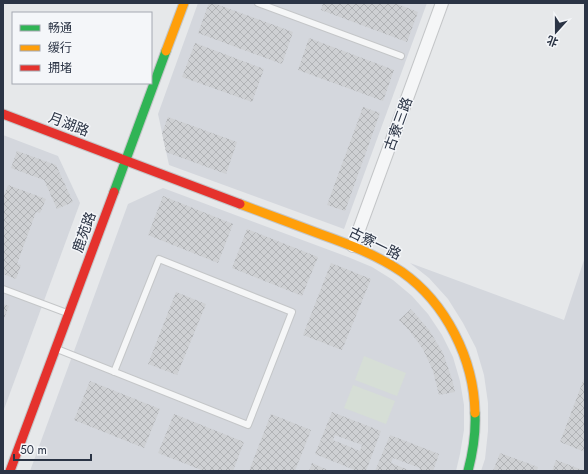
<svg xmlns="http://www.w3.org/2000/svg" width="588" height="474" viewBox="0 0 588 474" font-family="Jost,'Noto Sans SC',sans-serif">
  <style>
    .built { fill: #d4d7dd }
    .green { fill: #d6ded6 }
    .building { fill: url(#building-cross-hatch); fill-rule: evenodd }
    .lines { fill: none; stroke-linecap: round; stroke-linejoin: round }
    .lane-casing { stroke: #c4c6c8; stroke-width: 8 }
    .street-casing { stroke: #c4c6c8; stroke-width: 14 }
    .fast-casing { stroke: #c4c6c8; stroke-width: 11 }
    .slow-casing { stroke: #c4c6c8; stroke-width: 11 }
    .jam-casing { stroke: #c4c6c8; stroke-width: 11 }
    .lane { stroke: #f5f6f7; stroke-width: 6 }
    .street { stroke: #f5f6f7; stroke-width: 12 }
    .fast { stroke: #30b455; stroke-width: 9 }
    .slow { stroke: #ff9f0a; stroke-width: 9 }
    .jam { stroke: #e5322d; stroke-width: 9 }
    .labels { text-anchor: middle; dominant-baseline: central; stroke-width: 3; stroke-linejoin: round; paint-order: stroke }
    .street-label { font-size: 14px; fill: #2b3445; stroke: #f4f6f9 }
  </style>
  <defs>
    <pattern id="building-cross-hatch" width="8" height="8" patternUnits="userSpaceOnUse"><rect width="8" height="8" fill="#ced0d3"/><path d="M0 0l8 8M0 8l8-8" fill="none" stroke="#b1b3b6"/></pattern>
  </defs>
  <rect width="100%" height="100%" fill="#e6e8ea"/>
  <!-- built -->
  <g class="built">
    <path d="M198 3H427L344 229 169 165 158 114Z"/>
    <path d="M3 135 58 156 80 203 3 412Z"/>
    <path d="M163 188 348 257 372 267 393 280 412 296 428 314 442 335 453 357 460 381 464 405V430L460 454 456 471H30L128 204Z"/>
    <path d="M585 257V471H481L485 459 488 431V403L484 375 476 348 463 323 448 299 429 278 410 263 564 320Z"/>
  </g>
  <!-- green -->
  <g class="green">
    <path d="M364 356 406 373 397 396 355 380Z"/>
    <path d="M353 385 395 401 386 424 344 408Z"/>
  </g>
  <!-- building -->
  <g class="building">
    <path d="M209 3H213L293 32 282 64 198 33Z"/>
    <path d="M323 3H395L418 12 407 42 321 10Z"/>
    <path d="M309 38 394 70 383 101 298 70Z"/>
    <path d="M195 43 264 69 252 102 182 77Z"/>
    <path d="M363 107 380 113 345 211 327 205Z"/>
    <path d="M168 117 237 142 226 174 166 152 162 133Z"/>
    <path d="M17 151 56 165 73 202 57 209 44 180 11 168Z"/>
    <path d="M8 185 46 199 40 213 36 212 17 264 21 265 16 279 3 274V198Z"/>
    <path d="M163 196 233 224 218 263 148 235Z"/>
    <path d="M247 229 318 257 302 296 232 268Z"/>
    <path d="M331 263 371 279 342 350 303 335Z"/>
    <path d="M176 292 206 304 177 375 148 364Z"/>
    <path d="M3 304 9 306 3 321Z"/>
    <path d="M411 309 429 330 443 353 452 379 455 392 439 395 433 371 423 349 408 329 399 320Z"/>
    <path d="M585 376V452L560 442Z"/>
    <path d="M90 381 160 409 144 448 74 420Z"/>
    <path d="M332 412 381 431 366 471H357L315 454ZM335 435 362 445 360 451 333 440Z"/>
    <path d="M174 414 244 442 233 471H204L158 453Z"/>
    <path d="M271 414 311 430 295 471H249Z"/>
    <path d="M390 435 439 454 433 471H419L420 468 393 458 391 463 411 471H375Z"/>
    <path d="M500 453 538 467 537 471H493Z"/>
    <path d="M556 460 585 471H552Z"/>
    <path d="M312 463 330 471H309Z"/>
  </g>
  <g class="lines">
    <defs>
      <g id="lane">
        <path d="M258 3 401 56"/>
        <path d="M3 289 67 313"/>
        <path d="M57 349 248 425 292 312 159 259 114 372"/>
      </g>
      <path id="street" d="M353 246 442 3"/>
      <g id="fast">
        <path d="M114 192 166 51"/>
        <path d="M468 471C473 452 476 433 475 413"/>
      </g>
      <g id="slow">
        <path d="M166 51 184 3"/>
        <path d="M240 204C267 214 293 224 320 234 348 244 377 255 402 272 446 303 474 359 475 413"/>
      </g>
      <g id="jam">
        <path d="M3 114 240 204"/>
        <path d="M10 471 114 192"/>
      </g>
    </defs>
    <!-- lane casing -->
    <use href="#lane" class="lane-casing"/>
    <!-- street casing -->
    <use href="#street" class="street-casing"/>
    <!-- fast casing -->
    <use href="#fast" class="fast-casing"/>
    <!-- slow casing -->
    <use href="#slow" class="slow-casing"/>
    <!-- jam casing -->
    <use href="#jam" class="jam-casing"/>
    <!-- lane -->
    <use href="#lane" class="lane"/>
    <!-- street -->
    <use href="#street" class="street"/>
    <!-- fast -->
    <use href="#fast" class="fast"/>
    <!-- slow -->
    <use href="#slow" class="slow"/>
    <!-- jam -->
    <use href="#jam" class="jam"/>
  </g>
  <g class="labels">
    <!-- street labels -->
    <g class="street-label">
      <text transform="translate(69 124) rotate(21)">月湖路</text>
      <text transform="translate(398 124) rotate(-70)">古寮三路</text>
      <text transform="translate(84 232) rotate(-70)">鹿苑路</text>
      <text transform="translate(375 243) rotate(26)">古寮一路</text>
    </g>
  </g>
  <!-- border -->
  <rect width="588" height="474" fill="none" stroke="#2b3445" stroke-width="8"/>
  <!-- legend -->
  <rect x="12" y="12" width="140" height="72" fill="#f4f6f9" stroke="#a4a8b1"/>
  <rect x="20" y="25" width="20" height="6" fill="#30b455" stroke="#a4a8b1"/>
  <text x="48" y="32" font-size="12" fill="#2b3445">畅通</text>
  <rect x="20" y="45" width="20" height="6" fill="#ff9f0a" stroke="#a4a8b1"/>
  <text x="48" y="52" font-size="12" fill="#2b3445">缓行</text>
  <rect x="20" y="65" width="20" height="6" fill="#e5322d" stroke="#a4a8b1"/>
  <text x="48" y="72" font-size="12" fill="#2b3445">拥堵</text>
  <!-- north arrow -->
  <g transform="translate(556 32) rotate(201)" stroke="#f4f6f9" stroke-width="3" paint-order="stroke">
  <path d="M0-3L7 15L0 10L-7 15Z" fill="#2b3445"/>
  <text y="-6" font-size="11" font-weight="bold" text-anchor="middle" fill="#2b3445">北</text>
  </g>
  <!-- scale -->
  <path d="M14 454v6h77v-6" fill="none" stroke="#2b3445" stroke-width="2"/>
  <text x="20" y="454" font-size="12" fill="#2b3445" stroke="#f4f6f9" stroke-width="3" paint-order="stroke">50 m</text>
</svg>
